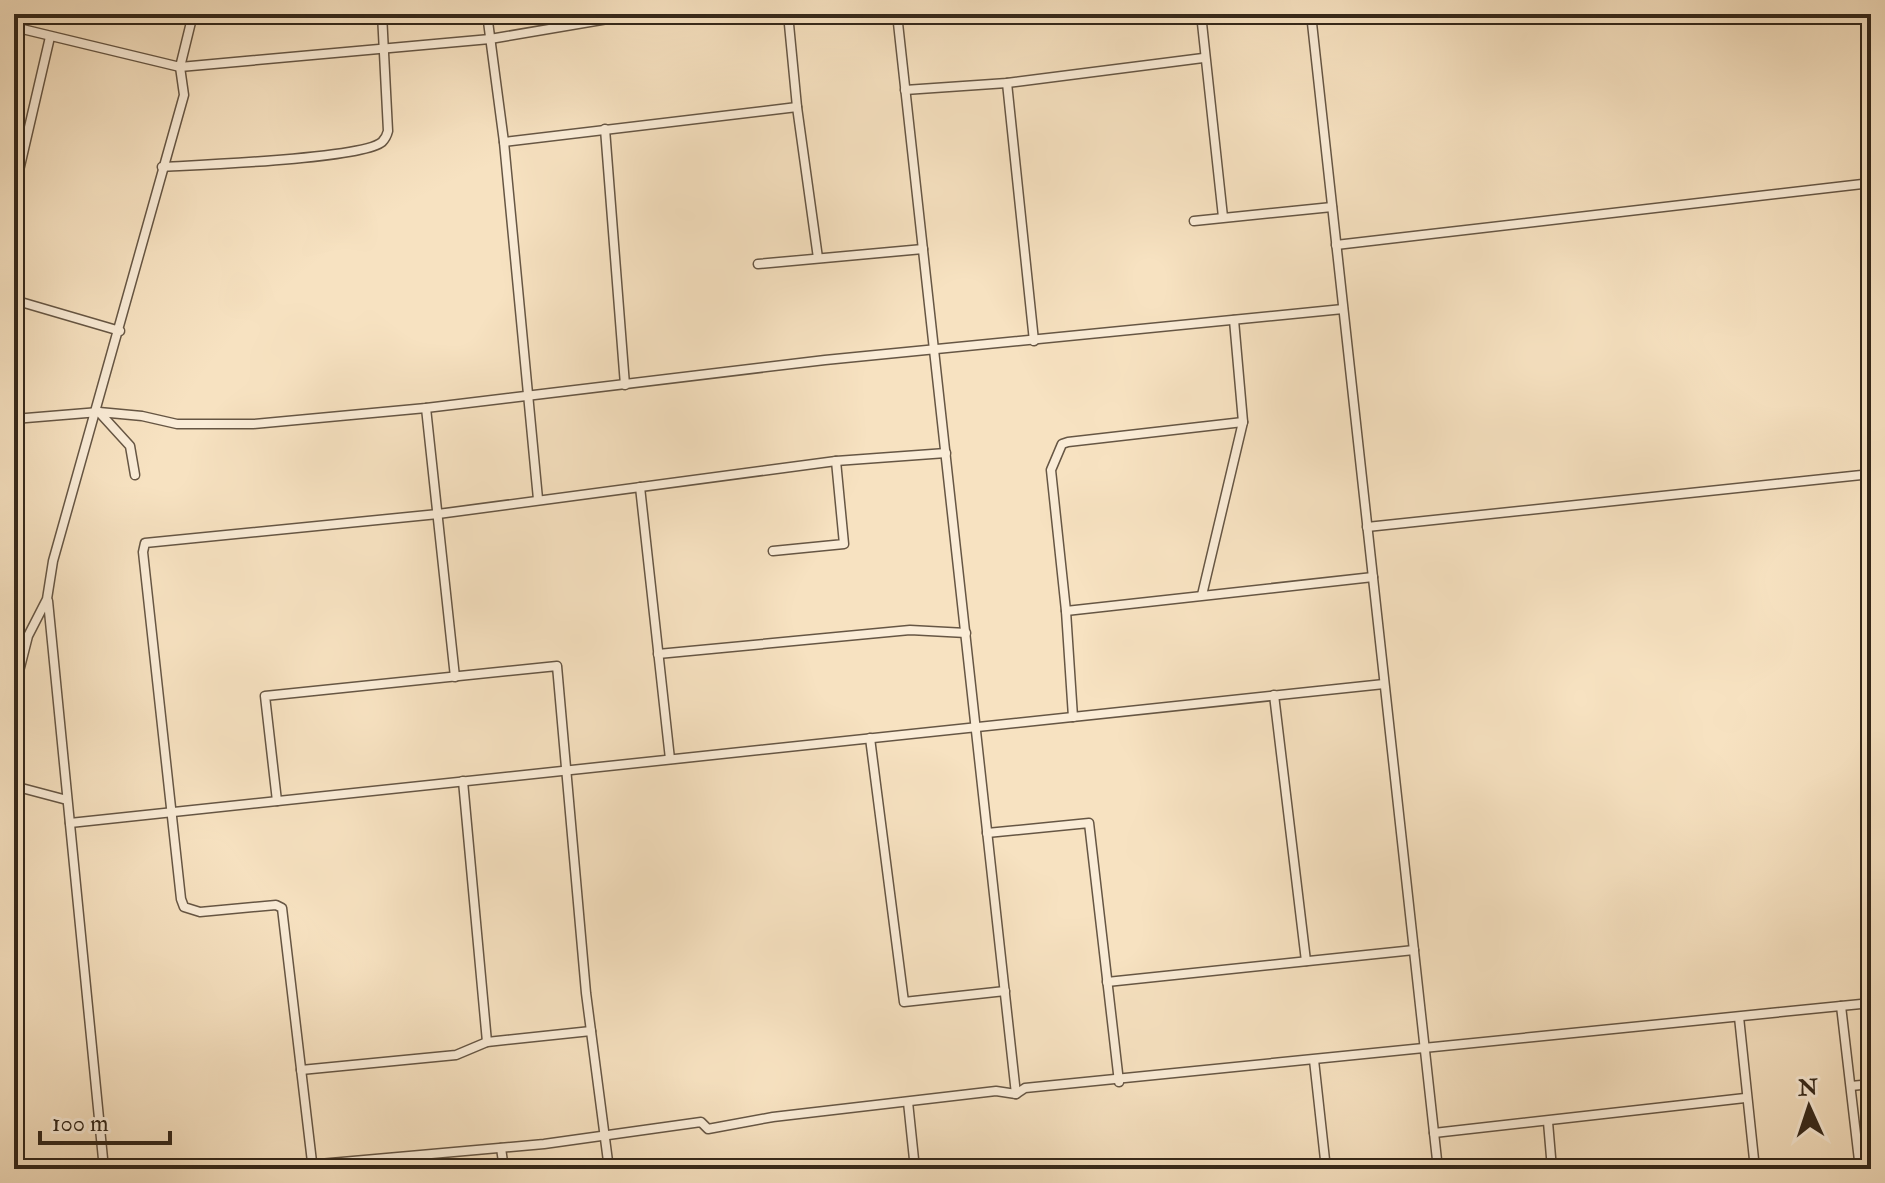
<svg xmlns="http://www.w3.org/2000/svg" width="1885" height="1183" viewBox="0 0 1885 1183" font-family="'IM FELL Double Pica',serif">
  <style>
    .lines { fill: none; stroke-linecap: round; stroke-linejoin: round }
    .street-casing { stroke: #665644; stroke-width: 11 }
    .street { stroke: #faecd7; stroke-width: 8 }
  </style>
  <rect width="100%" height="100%" fill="#f7e2c1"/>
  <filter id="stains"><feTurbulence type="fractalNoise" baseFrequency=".0025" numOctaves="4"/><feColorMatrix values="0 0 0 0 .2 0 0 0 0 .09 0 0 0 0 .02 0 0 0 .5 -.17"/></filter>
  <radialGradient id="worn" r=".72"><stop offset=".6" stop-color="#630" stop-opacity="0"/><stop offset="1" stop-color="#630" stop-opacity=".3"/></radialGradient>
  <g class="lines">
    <defs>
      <g id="street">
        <path d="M487 14 504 142 538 499"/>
        <path d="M788 14 797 107 818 258"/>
        <path d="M897 14 1016 1094"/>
        <path d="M1201 14 1223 217"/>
        <path d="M1311 14 1438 1169"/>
        <path d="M14 27 180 67 490 39 637 14"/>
        <path d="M1007 83 1034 341"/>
        <path d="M905 90 1007 83 1203 58"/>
        <path d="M605 129 625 385"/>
        <path d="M504 142 797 107"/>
        <path d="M162 167C197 165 362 159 382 142 385 139 387 135 388 131L382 14"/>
        <path d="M14 192 50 37"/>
        <path d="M1194 221 1332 207"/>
        <path d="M1336 245 1871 183"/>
        <path d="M758 264 923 249"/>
        <path d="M14 300 120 331"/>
        <path d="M426 408 455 677"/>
        <path d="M99 412 130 446 135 475"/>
        <path d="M14 419 99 412 142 416 177 424H253L426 408 825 360 1343 309"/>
        <path d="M640 487 670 759"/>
        <path d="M1367 527 1871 474"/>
        <path d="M773 551 844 544 836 461"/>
        <path d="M1202 595 1243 422 1234 320"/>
        <path d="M48 601 104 1169"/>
        <path d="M1066 611 1373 577"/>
        <path d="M658 654 910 630 966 633"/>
        <path d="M14 691 28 636 47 599 53 561 184 95 180 67 193 14"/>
        <path d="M1274 695 1306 961"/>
        <path d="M1073 717 1066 611 1051 470 1062 444 1068 442 1243 422"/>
        <path d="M870 738 904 1002 1005 991"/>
        <path d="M463 781 487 1042"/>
        <path d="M14 786 67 800"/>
        <path d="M277 801 265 696 557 666 586 993 609 1169"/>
        <path d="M70 823 1384 684"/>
        <path d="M987 833 1089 823 1119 1082"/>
        <path d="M1107 982 1414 950"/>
        <path d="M1841 1006 1860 1169"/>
        <path d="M1739 1017 1755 1169"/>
        <path d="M1314 1060 1326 1169"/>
        <path d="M301 1070 456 1055 487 1042 591 1031"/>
        <path d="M1851 1086 1871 1084"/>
        <path d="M908 1102 915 1169"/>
        <path d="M1548 1122 1552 1169"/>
        <path d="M1434 1133 1745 1098"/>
        <path d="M501 1148 504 1169"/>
        <path d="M312 1162 282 908 276 905 200 912 184 907 181 899 143 552 145 543 438 514 836 461 946 453"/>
        <path d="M263 1169 544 1144 701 1122 708 1129 773 1117 996 1091 1016 1094 1025 1088 1871 1003"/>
      </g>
    </defs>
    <!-- street casing -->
    <use href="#street" class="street-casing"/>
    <!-- street -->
    <use href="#street" class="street"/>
  </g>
  <!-- margin -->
  <rect width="1885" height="1183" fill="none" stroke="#f7e2c1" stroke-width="48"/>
  <rect x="16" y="16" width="1853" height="1151" fill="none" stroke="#35281a" stroke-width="4"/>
  <rect x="24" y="24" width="1837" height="1135" fill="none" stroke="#35281a" stroke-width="2"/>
  <!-- north arrow -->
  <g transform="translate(1809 1107) rotate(357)" stroke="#faecd7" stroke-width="6" paint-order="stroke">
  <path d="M0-6L14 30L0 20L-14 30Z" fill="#35281a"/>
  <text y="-12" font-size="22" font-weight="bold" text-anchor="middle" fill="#35281a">N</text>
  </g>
  <!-- scale -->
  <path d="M40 1131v12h130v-12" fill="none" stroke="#35281a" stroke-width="4"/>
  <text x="52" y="1131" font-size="24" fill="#35281a" stroke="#faecd7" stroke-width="6" paint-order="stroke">100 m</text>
  <rect width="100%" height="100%" filter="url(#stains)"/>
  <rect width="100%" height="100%" fill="url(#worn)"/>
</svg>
